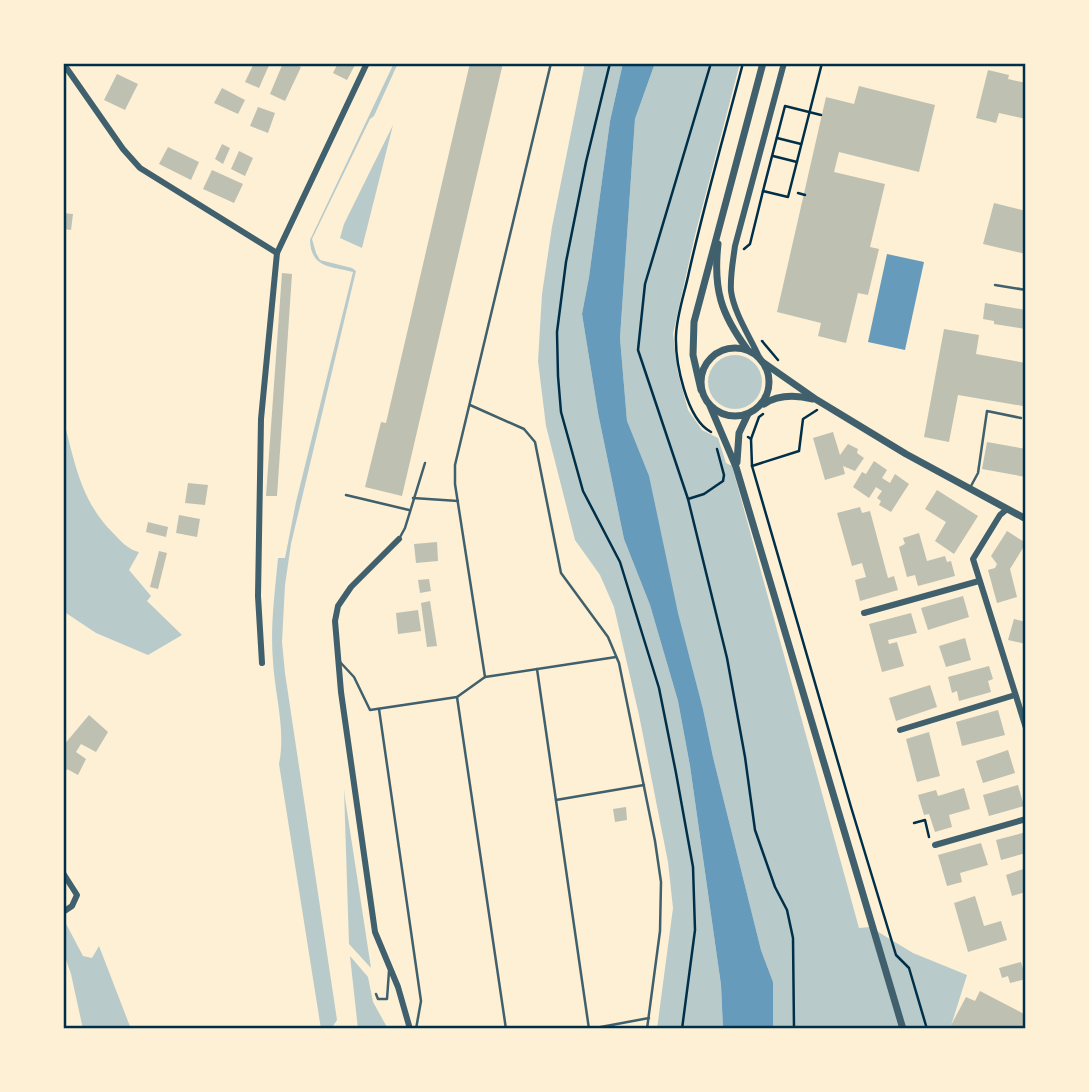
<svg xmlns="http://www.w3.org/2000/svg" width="1089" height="1092" viewBox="0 0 1089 1092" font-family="'Playfair Display',serif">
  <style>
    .green { fill: #b9caca }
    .water { fill: #669bbc }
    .building { fill: #bec0b2 }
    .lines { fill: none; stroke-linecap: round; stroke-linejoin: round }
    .path { stroke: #003049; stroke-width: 2.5 }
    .service { stroke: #3f606c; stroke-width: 2.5 }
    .minor { stroke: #3f606c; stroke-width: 6 }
    .tertiary { stroke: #3f606c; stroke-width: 7 }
    .neatline { fill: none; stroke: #003049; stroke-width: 2.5 }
  </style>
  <rect width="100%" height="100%" fill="#fdf0d5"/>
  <!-- green -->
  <g class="green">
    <path d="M394 63H398L374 116 370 119 312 239 316 253 320 260 352 268 356 271 291 544 285 585 282 642 285 673 337 1020 331 1029H321L279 764C286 730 275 696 273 661 270 626 275 592 278 558H285L296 502 353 272C332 266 311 269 310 240Z"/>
    <path d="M585 63H623L610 121 589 277 582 314 598 413 624 539 650 605 678 701 690 766 721 985 723 1029H657L673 908 668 862 639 715 614 607 600 575 575 540 546 426 538 361 542 294 552 227Z"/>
    <path d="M655 63H740L695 235 673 334 678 373 688 410 702 430 718 438 726 463 732 466 859 928 870 927 913 953 967 975 950 1029H773V982L761 950 713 757 703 709 627 421 620 338 635 119Z"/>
    <path d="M393 125 362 248 340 238 344 224Z"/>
    <circle cx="735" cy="382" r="27"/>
    <path d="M63 418C75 462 80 500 113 533 121 541 127 549 139 552L129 570 151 596 147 601 182 635 148 655 96 633 63 611Z"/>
    <path d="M344 789 345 798 371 968 349 944Z"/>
    <path d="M63 918 83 956 92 958 99 946 131 1029H83L71 974 63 951Z"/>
    <path d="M350 956 368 977 373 1002 388 1029H358Z"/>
  </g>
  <!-- water -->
  <g class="water">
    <path d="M623 63H655L635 119 620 338 627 421 649 476 678 613 703 709 713 757 761 950 773 982V1029H723L721 985 690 766 678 701 650 605 624 539 598 413 582 314 589 277 610 121Z"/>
    <path d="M887 254 924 262 905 350 868 342Z"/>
  </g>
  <!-- building -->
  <g class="building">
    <path d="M254 63H270L259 88 245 82Z"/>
    <path d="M283 63H293L301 67 285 101 270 94Z"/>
    <path d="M338 63H356L347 80 333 73Z"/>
    <path d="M470 63H503L402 496 365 487 381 422 386 423Z"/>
    <path d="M988 70 1009 75 1008 79 1026 83V119L999 113 996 123 976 118Z"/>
    <path d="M117 74 138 84 125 110 104 100Z"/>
    <path d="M859 86 935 105 919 172 839 152 834 172 885 184 870 247 879 249 868 295 858 293 846 343 818 336 821 323 777 312 826 97 854 104Z"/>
    <path d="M222 88 245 100 238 114 214 103Z"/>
    <path d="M258 107 275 113 268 133 250 126Z"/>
    <path d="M222 144 230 148 223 164 215 159Z"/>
    <path d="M168 147 199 162 191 180 159 164Z"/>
    <path d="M239 151 253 158 245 176 231 169Z"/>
    <path d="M212 170 243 184 234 203 203 189Z"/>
    <path d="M994 203 1026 211V254L983 244Z"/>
    <path d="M63 213 73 214 71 230 63 229Z"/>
    <path d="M282 273 292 274 277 496H266Z"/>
    <path d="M985 303 1026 310V329L994 324V321L983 319Z"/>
    <path d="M944 329 979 335 976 354 1026 363V392L1023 406 958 395 949 442 924 437Z"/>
    <path d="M833 432 840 455 848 444 858 449 857 453 864 458 855 471 843 466 845 474 825 480 813 438Z"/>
    <path d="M987 442 1026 449V477L982 469Z"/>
    <path d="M874 461 887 470 882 478 890 483 895 474 909 484 891 512 879 505 881 501 877 498 882 491 876 487 869 498 853 487 862 472 866 474Z"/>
    <path d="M188 483 208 485 205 505 185 503Z"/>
    <path d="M937 490 978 516 954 554 935 541 946 522 925 509Z"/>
    <path d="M860 507 862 513 870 511 888 578 894 576 898 590 860 601 855 580 866 577 862 563 852 566 837 513Z"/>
    <path d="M179 515 200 519 197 537 176 533Z"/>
    <path d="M148 522 168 527 166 537 146 532Z"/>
    <path d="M1007 531 1026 543 1010 569 1017 597 997 603 988 570 995 568 997 564 991 556Z"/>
    <path d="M919 533 927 561 945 556 947 562 951 561 955 576 918 586 915 575 907 577 899 547 905 544 903 538Z"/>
    <path d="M437 542 438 561 416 563 414 544Z"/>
    <path d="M159 551 167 553 158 589 150 587Z"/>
    <path d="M429 579 431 591 420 593 418 580Z"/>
    <path d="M963 596 969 617 928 630 921 608Z"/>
    <path d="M430 601 437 646 427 647 421 603Z"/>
    <path d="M418 610 421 631 398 634 396 613Z"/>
    <path d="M911 613 917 633 888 640 889 644 897 642 904 666 882 672 869 624Z"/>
    <path d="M1014 619 1026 622V644L1008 640Z"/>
    <path d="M965 638 971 660 946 667 939 646Z"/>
    <path d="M989 666 993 679 988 681 991 692 959 701 957 691 952 693 948 677Z"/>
    <path d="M930 685 937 707 896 721 889 698Z"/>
    <path d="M998 710 1005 735 962 746 956 722Z"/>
    <path d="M89 715 108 732 96 752 81 744 76 752 86 759 78 775 67 769 63 778V746Z"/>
    <path d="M929 732 940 776 917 782 906 739Z"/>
    <path d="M1008 750 1015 773 983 783 976 761Z"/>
    <path d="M1018 785 1024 806 989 816 983 795Z"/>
    <path d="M964 788 970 809 949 815 952 827 935 832 929 814 924 815 918 795 936 790 938 796Z"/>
    <path d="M626 807 627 820 615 822 613 809Z"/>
    <path d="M1026 832V853L1001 860 996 840Z"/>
    <path d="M981 843 988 865 960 873 962 882 947 886 938 855Z"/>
    <path d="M1026 868V892L1012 896 1006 875Z"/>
    <path d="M975 896 984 926 1001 921 1007 940 968 952 954 903Z"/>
    <path d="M1021 962 1026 979 1010 983 1008 976 1002 978 999 968Z"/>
    <path d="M980 991 1026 1015 1024 1029H949L966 997 975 1001Z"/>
  </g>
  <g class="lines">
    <!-- path -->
    <g class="path">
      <path d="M610 63 586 162 566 262 557 332 558 376 561 412 583 491 620 562 659 688 676 773 693 867 695 930 682 1029"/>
      <path d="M711 63 645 284 638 350 688 499 727 658 745 757 755 830 775 887 787 910 793 938 794 1029"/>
      <path d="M777 138 801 144"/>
      <path d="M773 156 797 162"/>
      <path d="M763 191 785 106 821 115"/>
      <path d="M798 193 805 195"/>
      <path d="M744 249 750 244 763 191 788 197 822 63"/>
      <path d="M762 341 778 360"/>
      <path d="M711 432C686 419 675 361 676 335 677 314 685 292 689 272 705 201 725 132 743 63"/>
      <path d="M748 437 751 439 752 466 851 807 896 955 909 968 927 1029"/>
      <path d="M751 439 759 417 763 414"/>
      <path d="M752 466 799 451 803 419 817 410"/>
      <path d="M688 499 704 494 723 481 724 475 717 449"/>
      <path d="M914 823 925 820 929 837"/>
    </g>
    <!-- service -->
    <g class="service">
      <path d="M995 285 1026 290"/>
      <path d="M470 405 524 429 535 442 561 573 608 637 619 663 655 841 661 882 660 931 647 1029"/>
      <path d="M971 486 978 473 987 411 1021 418"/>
      <path d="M346 495 409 510"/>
      <path d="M413 498 458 501"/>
      <path d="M399 539 405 528 425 463"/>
      <path d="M340 662 354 677 370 710 457 697 485 677 616 657"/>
      <path d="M537 669 589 1029"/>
      <path d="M485 677 455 484V465L551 63"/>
      <path d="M457 697 506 1029"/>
      <path d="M379 709 421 1001 416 1029"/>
      <path d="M556 800 644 785"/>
      <path d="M376 994 378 999H387L389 971"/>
      <path d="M590 1029 649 1018"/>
    </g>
    <!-- minor -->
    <g class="minor">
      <path d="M63 63 123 149 140 168 277 253"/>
      <path d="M759 357C750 337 734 313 731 291 730 276 733 261 735 246L784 63"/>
      <path d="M1007 509 1000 515 973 559 1026 728"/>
      <path d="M399 539 351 587 338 606 335 621 341 692 375 932 398 987 410 1029"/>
      <path d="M864 613 979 581"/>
      <path d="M262 663 258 596 261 419 277 253 367 63"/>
      <path d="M900 730 1015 695"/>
      <path d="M935 845 1026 819"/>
      <path d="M63 873 77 895 72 906 63 912"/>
    </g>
    <!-- tertiary -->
    <g class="tertiary">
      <path d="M718 244C713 289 721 314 747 349"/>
      <circle cx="735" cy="382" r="34"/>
      <path d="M764 363 817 400 906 454 1026 519"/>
      <path d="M701 390 693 355 694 322 763 63"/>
      <path d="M764 404C779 394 796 395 813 399"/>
      <path d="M710 406 736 467 903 1029"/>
      <path d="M737 462 739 433 748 414"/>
    </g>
  </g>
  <!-- border -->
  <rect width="1089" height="1092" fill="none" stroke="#fdf0d5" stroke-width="130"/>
  <rect x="65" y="65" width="959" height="962" class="neatline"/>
</svg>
